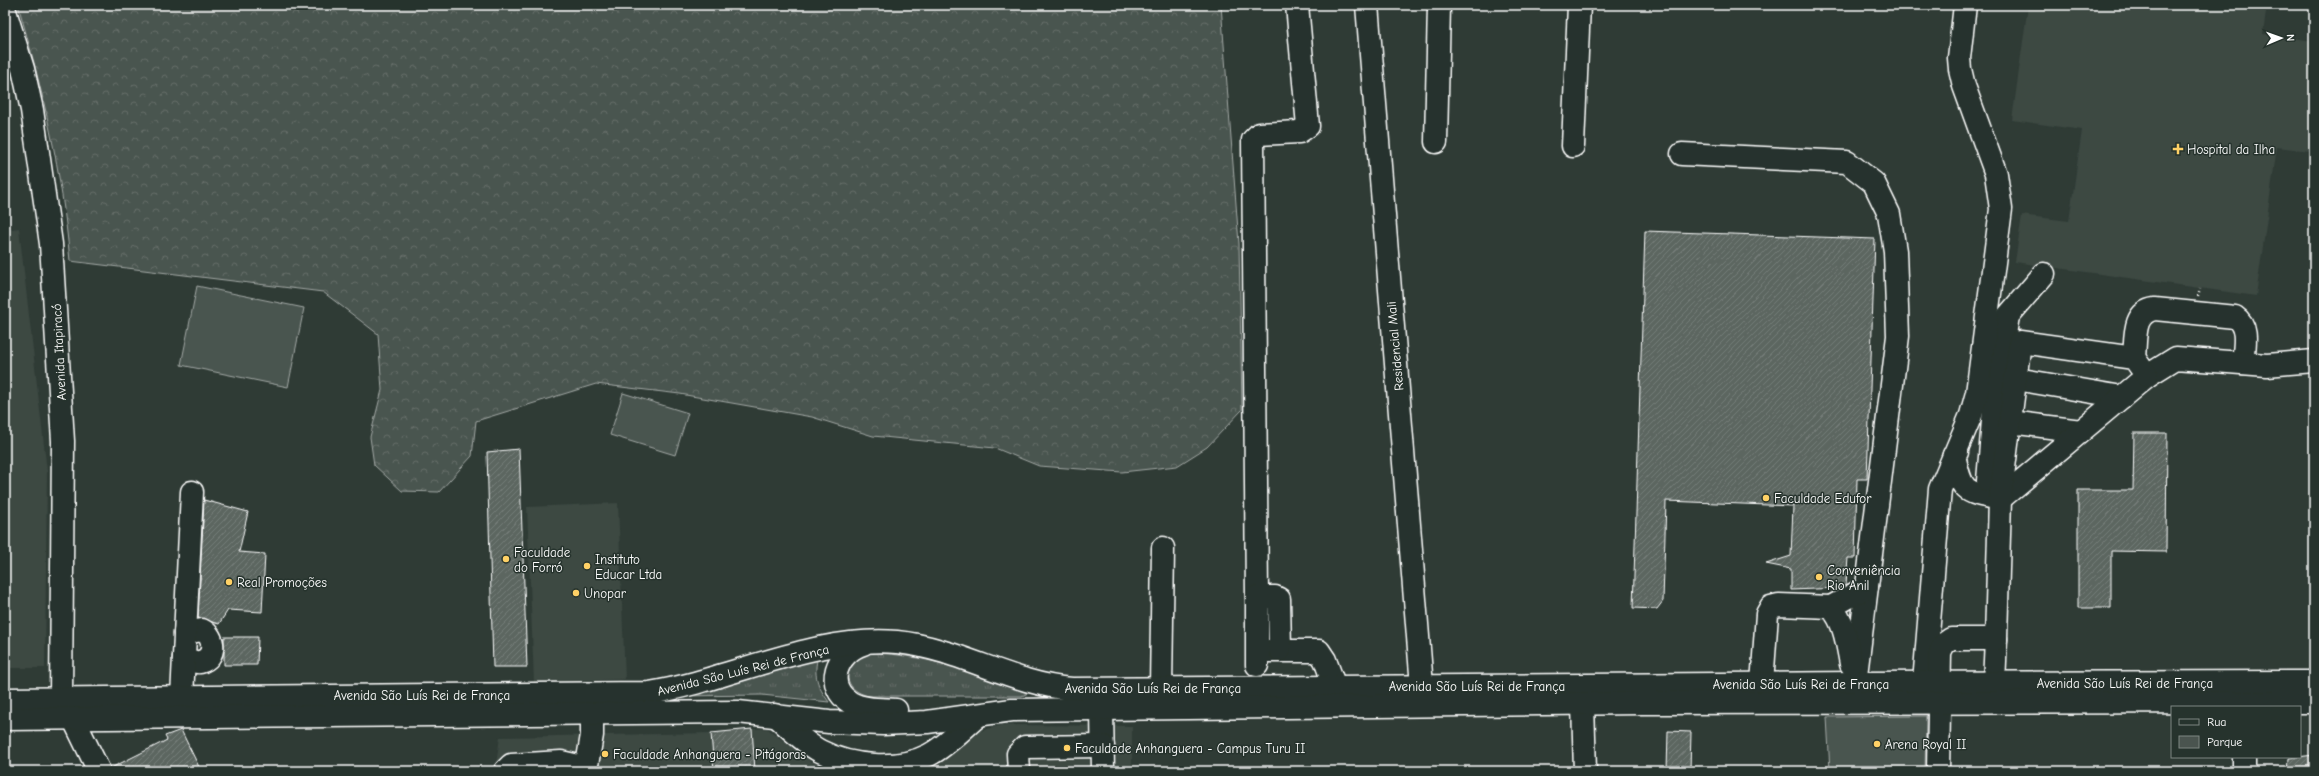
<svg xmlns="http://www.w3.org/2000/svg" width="2319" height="776" viewBox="0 0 2319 776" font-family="'Comic Neue',sans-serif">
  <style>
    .built { fill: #3c4842 }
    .grass { fill: url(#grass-tufts); stroke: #a4aaa7 }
    .forest { fill: url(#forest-crowns); stroke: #a4aaa7 }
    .park { fill: #4a544f; stroke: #a4aaa7 }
    .building { fill: url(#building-hatch); stroke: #fff }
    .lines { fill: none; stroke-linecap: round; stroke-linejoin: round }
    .minor-casing { stroke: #fff; stroke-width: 25 }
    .major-casing { stroke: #fff; stroke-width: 25 }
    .path { stroke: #fff; stroke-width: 2.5; stroke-dasharray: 1 3; stroke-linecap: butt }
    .minor { stroke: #26332d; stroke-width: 22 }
    .major { stroke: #26332d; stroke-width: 22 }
    .poi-dot { fill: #ffd166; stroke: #26332d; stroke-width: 1.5 }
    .labels { text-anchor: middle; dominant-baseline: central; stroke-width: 3; stroke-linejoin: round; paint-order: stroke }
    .poi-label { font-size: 13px; fill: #fff; stroke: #26332d; text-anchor: start }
    .street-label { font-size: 13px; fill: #fff; stroke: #26332d }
  </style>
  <defs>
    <pattern id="grass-tufts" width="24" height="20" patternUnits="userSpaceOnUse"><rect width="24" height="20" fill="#4a544f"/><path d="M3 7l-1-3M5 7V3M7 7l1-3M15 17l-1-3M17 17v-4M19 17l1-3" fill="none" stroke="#656e69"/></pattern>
    <pattern id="forest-crowns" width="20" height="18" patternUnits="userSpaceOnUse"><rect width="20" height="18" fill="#4a544f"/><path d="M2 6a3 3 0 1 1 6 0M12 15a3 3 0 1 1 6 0" fill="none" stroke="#656e69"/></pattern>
    <pattern id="building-hatch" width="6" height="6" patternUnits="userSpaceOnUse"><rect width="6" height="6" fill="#5b6661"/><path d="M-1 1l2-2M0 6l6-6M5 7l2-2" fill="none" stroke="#747d79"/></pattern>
  </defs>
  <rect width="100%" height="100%" fill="#2f3b35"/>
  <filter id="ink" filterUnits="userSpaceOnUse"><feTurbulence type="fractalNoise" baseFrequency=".025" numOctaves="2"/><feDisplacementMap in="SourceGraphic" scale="8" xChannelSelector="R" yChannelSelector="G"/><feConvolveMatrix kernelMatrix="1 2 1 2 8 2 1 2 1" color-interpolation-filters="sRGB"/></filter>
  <g filter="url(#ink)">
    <!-- built -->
    <g class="built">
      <path d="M2028 5H2267L2263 34 2314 41V116L2309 151 2277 147 2256 296 2015 262 2022 215 2069 221 2082 130 2012 120Z"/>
      <path d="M19 228 47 471 45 668H5V230Z"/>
      <path d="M618 503 625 679 534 683 527 507Z"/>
      <path d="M1001 725 1132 726V771H914L949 754 980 731Z"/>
      <path d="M767 728 811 762 852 771H495L500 737 711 733Z"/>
    </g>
    <!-- grass -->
    <g class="grass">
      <path d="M871 653C927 654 976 674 1028 693L1022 696H869C852 692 844 682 849 664L859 655Z"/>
      <path d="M818 656C813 675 817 686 829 702L762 695 680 696Z"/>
    </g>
    <!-- forest -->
    <path class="forest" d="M18 5H1221L1239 244 1242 410 1207 447 1177 466 1122 472 1039 466 995 448 873 436 812 417 680 394 596 384 476 421 472 456 439 492 402 491 374 465 370 437 382 390 378 334 323 292 70 261C62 172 43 91 18 5Z"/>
    <!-- park -->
    <g class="park">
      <path d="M197 286 304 308 288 387 181 365Z"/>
      <path d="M623 393 688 413 675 455 610 435Z"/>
      <path d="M1926 716 1925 771H1830L1827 717Z"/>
    </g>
    <!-- building -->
    <g class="building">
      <path d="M1645 231 1875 239 1867 479H1857L1855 558H1848L1846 584 1839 588 1791 590V569L1766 564 1791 556 1793 506 1666 501 1663 601 1657 609 1633 608Z"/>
      <path d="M2134 433H2167L2166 552 2111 551V608H2078V490H2133Z"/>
      <path d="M519 449 527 667H493L487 452Z"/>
      <path d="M204 500 248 512 239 552 265 554 262 612 228 610 219 624 198 618Z"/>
      <path d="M224 637H258L257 665H224Z"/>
      <path d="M752 729 755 770 714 771 711 733Z"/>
      <path d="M181 730 201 771H111V768L167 740 165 736Z"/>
      <path d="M1668 731 1691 732 1690 771H1667Z"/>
      <path d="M2314 755V771H2288L2289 758Z"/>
    </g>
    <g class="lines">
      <defs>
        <g id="minor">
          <path d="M1367 5 1422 686"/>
          <path d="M5 11 23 69 32 110 51 244 63 441 61 698"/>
          <path d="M1436 142 1439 5"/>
          <path d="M1573 146 1579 5"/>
          <path d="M1682 154 1847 162 1874 183 1889 214 1895 251 1898 336 1855 683"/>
          <path d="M2134 358C2136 339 2132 312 2155 309L2235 317C2250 327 2244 348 2243 363"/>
          <path d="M2016 379 2122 397"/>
          <path d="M2010 422 2081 431"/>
          <path d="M1957 452 1954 455C1962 492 1963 492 2000 499"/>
          <path d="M1988 481 1995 396 2008 316 2044 274"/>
          <path d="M2000 499 2147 376 2176 358 2267 365 2314 361"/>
          <path d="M1257 597 1253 140 1259 134 1299 132 1308 126 1297 5"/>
          <path d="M1831 607 1867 587"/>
          <path d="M1266 651H1319L1325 660 1335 687"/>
          <path d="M184 658C189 660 195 663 200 662 217 658 215 636 202 630L185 633"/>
          <path d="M1257 665V597H1275L1279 599 1280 650"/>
          <path d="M1924 683 1940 489 1971 415 1977 393 2001 209 1996 174 1964 86 1960 69 1959 58 1965 5"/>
          <path d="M1994 683 1996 639"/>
          <path d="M1762 684 1767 614 1771 607 1779 605 1831 607C1845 623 1847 643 1851 664"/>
          <path d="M1161 688 1163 548"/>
          <path d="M182 697 192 492"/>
          <path d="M1583 704 1585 771"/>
          <path d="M1102 709 1103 771"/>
          <path d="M775 715C789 727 803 742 820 751 851 767 898 771 929 755 948 745 963 728 979 715"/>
          <path d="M2244 757V771"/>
          <path d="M505 771 511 765 561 762 574 765 577 771"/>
          <path d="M586 771 592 735V713"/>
          <path d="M1019 771 1018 754 1025 747 1103 746"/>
          <path d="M1938 771 1940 652 1944 644 1951 639H1996L2000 499 2020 342 2134 358 2147 376"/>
        </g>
        <g id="major">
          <path d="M863 644C837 652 823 686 851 703 864 710 881 709 896 710"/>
          <path d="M5 699 649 693C731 680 813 635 897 642 958 648 1011 684 1072 689L1855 683 2314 682"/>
          <path d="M73 718 99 771"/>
          <path d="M5 719 738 712 829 722 883 724 927 722 1012 710 1642 703 2314 702"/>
        </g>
      </defs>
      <!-- minor casing -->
      <use href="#minor" class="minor-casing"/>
      <!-- major casing -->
      <use href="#major" class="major-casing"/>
      <!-- path -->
      <path class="path" d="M2198 296 2200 288"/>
      <!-- minor -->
      <use href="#minor" class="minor"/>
      <!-- major -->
      <use href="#major" class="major"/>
    </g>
  </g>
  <!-- markers -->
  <g class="poi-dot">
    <path d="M2176 143h4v4h4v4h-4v4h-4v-4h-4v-4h4z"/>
    <circle cx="1766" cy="498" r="4"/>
    <circle cx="506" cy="559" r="4"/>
    <circle cx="587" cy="566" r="4"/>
    <circle cx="1819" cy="577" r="4"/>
    <circle cx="229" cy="582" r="4"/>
    <circle cx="576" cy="593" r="4"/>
    <circle cx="1877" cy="744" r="4"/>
    <circle cx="1067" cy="748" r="4"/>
    <circle cx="605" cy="754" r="4"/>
  </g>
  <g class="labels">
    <!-- poi labels -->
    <g class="poi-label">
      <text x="2187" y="149">Hospital da Ilha</text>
      <text x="1774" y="498">Faculdade Edufor</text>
      <text x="514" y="552">Faculdade<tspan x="514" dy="15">do Forró</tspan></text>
      <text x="595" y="559">Instituto<tspan x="595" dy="15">Educar Ltda</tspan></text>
      <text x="1827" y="570">Conveniência<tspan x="1827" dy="15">Rio Anil</tspan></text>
      <text x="237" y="582">Real Promoções</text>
      <text x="584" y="593">Unopar</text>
      <text x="1885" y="744">Arena Royal II</text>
      <text x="1075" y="748">Faculdade Anhanguera - Campus Turu II</text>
      <text x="613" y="754">Faculdade Anhanguera - Pitágoras</text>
    </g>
    <!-- street labels -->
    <g class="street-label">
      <text transform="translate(1395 346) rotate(-95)">Residencial Mali</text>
      <text transform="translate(59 352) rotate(-93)">Avenida Itapiracó</text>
      <text transform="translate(743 670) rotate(-14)">Avenida São Luís Rei de França</text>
      <text x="2125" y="683">Avenida São Luís Rei de França</text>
      <text x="1801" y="684">Avenida São Luís Rei de França</text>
      <text x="1477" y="686">Avenida São Luís Rei de França</text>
      <text x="1153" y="688">Avenida São Luís Rei de França</text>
      <text x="422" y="695">Avenida São Luís Rei de França</text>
    </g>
  </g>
  <!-- margin -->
  <rect width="2319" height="776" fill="none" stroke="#26332d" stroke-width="20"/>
  <rect x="10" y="10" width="2299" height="756" fill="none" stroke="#fff" stroke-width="1.5" filter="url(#ink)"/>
  <!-- legend -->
  <rect x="2171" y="706" width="130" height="52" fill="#26332d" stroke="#7d8581"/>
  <rect x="2179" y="719" width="20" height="6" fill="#26332d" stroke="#7d8581"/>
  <text x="2207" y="726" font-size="12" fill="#ffffff">Rua</text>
  <rect x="2179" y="736" width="20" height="12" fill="#4a544f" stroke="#7d8581"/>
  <text x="2207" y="746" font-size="12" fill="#ffffff">Parque</text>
  <!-- north arrow -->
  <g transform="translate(2281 38) rotate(88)" stroke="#26332d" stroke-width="3" paint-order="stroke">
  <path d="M0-3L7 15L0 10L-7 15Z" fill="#ffffff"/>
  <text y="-6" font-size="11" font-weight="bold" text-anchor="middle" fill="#ffffff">N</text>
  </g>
</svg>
